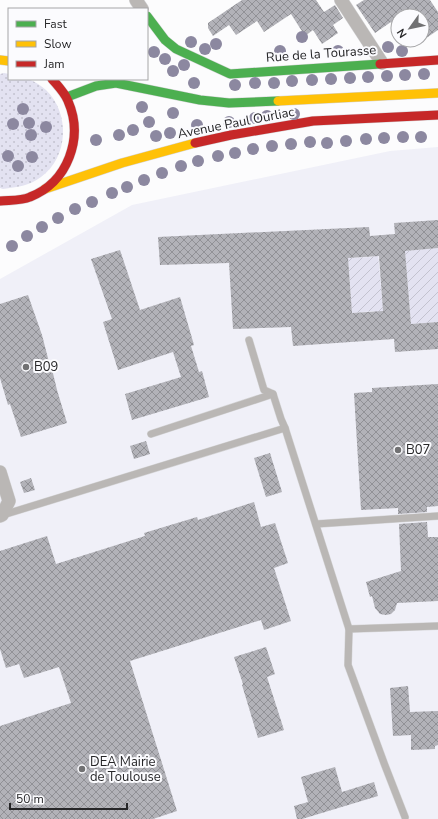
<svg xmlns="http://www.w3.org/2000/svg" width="438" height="819" viewBox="0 0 438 819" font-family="'Nunito Sans',sans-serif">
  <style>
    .built { fill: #f0f0f8 }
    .grass { fill: url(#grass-dots) }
    .garden { fill: url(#garden-furrows) }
    .building { fill: url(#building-cross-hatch); fill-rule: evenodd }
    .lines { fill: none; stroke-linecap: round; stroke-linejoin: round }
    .lane-casing { stroke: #d5d5d7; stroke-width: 8 }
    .street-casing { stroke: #d5d5d7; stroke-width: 14 }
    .fast-casing { stroke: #d5d5d7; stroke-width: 10 }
    .slow-casing { stroke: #d5d5d7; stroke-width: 10 }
    .jam-casing { stroke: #d5d5d7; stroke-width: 10 }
    .lane { stroke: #bab7b5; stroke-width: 7 }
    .street { stroke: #bab7b5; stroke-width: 13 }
    .fast { stroke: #4caf50; stroke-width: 9 }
    .slow { stroke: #ffc107; stroke-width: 9 }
    .jam { stroke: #c62828; stroke-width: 9 }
    .tree { fill: #8c88a0 }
    .poi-dot { fill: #717173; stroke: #fbfbfe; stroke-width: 1.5 }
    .labels { text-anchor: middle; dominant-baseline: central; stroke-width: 4; stroke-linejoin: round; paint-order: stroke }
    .street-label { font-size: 13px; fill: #262628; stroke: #fbfbfe }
    .poi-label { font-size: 13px; fill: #262628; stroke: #fbfbfe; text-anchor: start }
  </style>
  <defs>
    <pattern id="grass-dots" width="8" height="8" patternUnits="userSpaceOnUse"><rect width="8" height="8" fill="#e3e2f1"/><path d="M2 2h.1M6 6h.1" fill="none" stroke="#c3c2cf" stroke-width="1.8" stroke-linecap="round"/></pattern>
    <pattern id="garden-furrows" width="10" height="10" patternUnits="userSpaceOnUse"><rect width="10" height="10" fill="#e3e2f1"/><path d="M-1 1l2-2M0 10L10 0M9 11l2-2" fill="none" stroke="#c3c2cf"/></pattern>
    <pattern id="building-cross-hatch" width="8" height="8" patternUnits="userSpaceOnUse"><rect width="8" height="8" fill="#b2b2b8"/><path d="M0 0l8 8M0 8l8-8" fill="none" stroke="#919196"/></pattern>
  </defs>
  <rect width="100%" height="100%" fill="#fcfcfd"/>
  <!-- built -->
  <path class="built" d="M438 147V819H0V279L132 205 390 151Z"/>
  <!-- grass -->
  <path class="grass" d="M4 73 9 74V79C15 79 25 77 30 80 36 82 41 86 46 90 70 113 69 157 41 177 29 186 17 187 3 189L0 188V74Z"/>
  <!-- garden -->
  <g class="garden">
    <path d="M438 248V322L411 324 405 251Z"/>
    <path d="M378 255 384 320 374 321V311L352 313 348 258 372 257Z"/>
  </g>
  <!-- building -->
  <g class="building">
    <path d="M242 0H316L324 12 335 5 343 18 333 25 338 33 322 44 313 30 305 36 291 14 264 32 257 21 236 35 229 25 213 36 208 28V23Z"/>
    <path d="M364 0H430L438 12V30L422 41V16H398V34L391 22 375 33 356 5Z"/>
    <path d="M438 220V248L405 251 411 324 438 322V349L395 352 394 339 293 346 291 327 233 329 229 263 160 265 158 237 369 227 370 236 395 234 394 223ZM379 256 383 311 352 313 348 258Z"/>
    <path d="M120 250 140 310 180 297 194 345 191 346 199 372 202 371 209 397 132 420 125 394 181 377 173 352 118 370 103 322 112 319 91 259Z"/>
    <path d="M28 295 42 335 50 366 51 365 57 390 67 423 21 437 10 404 8 405 0 378V304Z"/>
    <path d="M438 384V506L427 507V512L398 514V508L361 510 354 393 372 392V388Z"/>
    <path d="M146 441 150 454 134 459 130 446Z"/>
    <path d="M270 453 282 492 266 497 254 458Z"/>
    <path d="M31 478 35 490 24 493 20 482Z"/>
    <path d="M254 502 261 527 275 523 288 563 274 568 291 621 264 630 261 620 130 661 177 811 153 819H0V726L71 703 59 667 24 678 19 664 6 668 0 649V551L47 536 56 564 145 536 144 533 197 517 198 520Z"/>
    <path d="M427 522 428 537H438V601L397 603 395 610 391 614 386 615 380 614 375 608 372 596 370 597 366 582 401 571 399 524Z"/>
    <path d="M266 647 275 674 267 677 284 730 258 738 242 685 243 684 234 657Z"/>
    <path d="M408 686 410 712 438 711V745L435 746V749L411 750V735L393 736 390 688Z"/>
    <path d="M335 767 342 792 374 782 378 796 302 819H297L294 806 308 802 301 777Z"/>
  </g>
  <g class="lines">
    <defs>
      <g id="lane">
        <path d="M249 340 264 390 273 394 281 419 285 428"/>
        <path d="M151 434 273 394"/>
        <path d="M3 515 285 428 349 629 438 626"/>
        <path d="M316 524 438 516"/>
        <path d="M349 629 348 665 384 763 405 817"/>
      </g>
      <g id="street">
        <path d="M136 0 142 9"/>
        <path d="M341 0 382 63"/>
        <path d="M0 472 9 501 2 515 0 516"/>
      </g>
      <g id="fast">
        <path d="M147 16 165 40 176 49 230 74 380 64"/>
        <path d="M67 97 96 86 116 83 200 100 229 103 278 101"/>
      </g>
      <g id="slow">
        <path d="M0 60 9 61"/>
        <path d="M278 101 438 93"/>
        <path d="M45 189 122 163 195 143"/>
      </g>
      <g id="jam">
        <path d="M380 64 438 60"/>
        <path d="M195 143 231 135 313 121 438 115"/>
        <path d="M0 201C10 200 21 201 30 197 68 182 84 138 68 101 65 93 58 86 52 79"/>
      </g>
    </defs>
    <!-- lane casing -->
    <use href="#lane" class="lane-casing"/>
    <!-- street casing -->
    <use href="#street" class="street-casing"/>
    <!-- fast casing -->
    <use href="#fast" class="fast-casing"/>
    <!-- slow casing -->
    <use href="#slow" class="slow-casing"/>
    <!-- jam casing -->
    <use href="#jam" class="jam-casing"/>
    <!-- lane -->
    <use href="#lane" class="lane"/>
    <!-- street -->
    <use href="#street" class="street"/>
    <!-- fast -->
    <use href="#fast" class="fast"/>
    <!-- slow -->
    <use href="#slow" class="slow"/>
    <!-- jam -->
    <use href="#jam" class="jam"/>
  </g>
  <!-- trees -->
  <g class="tree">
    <circle cx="302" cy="37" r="6"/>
    <circle cx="191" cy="42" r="6"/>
    <circle cx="216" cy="44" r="6"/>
    <circle cx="388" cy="47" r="6"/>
    <circle cx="205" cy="49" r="6"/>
    <circle cx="280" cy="51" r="6"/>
    <circle cx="338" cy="51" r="6"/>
    <circle cx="402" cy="51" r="6"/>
    <circle cx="154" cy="52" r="6"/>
    <circle cx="165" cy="59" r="6"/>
    <circle cx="184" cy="65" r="6"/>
    <circle cx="173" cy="71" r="6"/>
    <circle cx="424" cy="74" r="6"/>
    <circle cx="405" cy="75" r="6"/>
    <circle cx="387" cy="76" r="6"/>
    <circle cx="368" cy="77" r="6"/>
    <circle cx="350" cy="78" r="6"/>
    <circle cx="331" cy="79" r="6"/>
    <circle cx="312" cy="80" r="6"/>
    <circle cx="292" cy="81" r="6"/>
    <circle cx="194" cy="83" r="6"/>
    <circle cx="255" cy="83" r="6"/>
    <circle cx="274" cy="83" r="6"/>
    <circle cx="235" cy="85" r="6"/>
    <circle cx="142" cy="107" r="6"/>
    <circle cx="23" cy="109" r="6"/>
    <circle cx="173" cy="113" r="6"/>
    <circle cx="294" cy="114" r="6"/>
    <circle cx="267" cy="116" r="6"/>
    <circle cx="255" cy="118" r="6"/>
    <circle cx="149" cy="122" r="6"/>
    <circle cx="229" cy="122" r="6"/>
    <circle cx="29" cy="123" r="6"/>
    <circle cx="13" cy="124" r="6"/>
    <circle cx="197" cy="125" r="6"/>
    <circle cx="46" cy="127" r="6"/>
    <circle cx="133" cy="130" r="6"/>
    <circle cx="170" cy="133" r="6"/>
    <circle cx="31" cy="135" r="6"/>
    <circle cx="119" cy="135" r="6"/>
    <circle cx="156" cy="136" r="6"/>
    <circle cx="403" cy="137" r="6"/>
    <circle cx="421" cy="137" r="6"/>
    <circle cx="384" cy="138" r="6"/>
    <circle cx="366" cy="139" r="6"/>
    <circle cx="96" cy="140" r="6"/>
    <circle cx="346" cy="141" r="6"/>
    <circle cx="310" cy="142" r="6"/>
    <circle cx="327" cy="143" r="6"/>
    <circle cx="291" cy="144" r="6"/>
    <circle cx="272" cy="146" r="6"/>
    <circle cx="253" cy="149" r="6"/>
    <circle cx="235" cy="153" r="6"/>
    <circle cx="8" cy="156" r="6"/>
    <circle cx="218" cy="156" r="6"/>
    <circle cx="32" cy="157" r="6"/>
    <circle cx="198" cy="161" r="6"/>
    <circle cx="18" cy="166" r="6"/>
    <circle cx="181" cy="166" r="6"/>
    <circle cx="162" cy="173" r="6"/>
    <circle cx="144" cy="180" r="6"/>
    <circle cx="127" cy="187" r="6"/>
    <circle cx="112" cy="193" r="6"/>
    <circle cx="92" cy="202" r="6"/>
    <circle cx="75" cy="209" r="6"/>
    <circle cx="58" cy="218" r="6"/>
    <circle cx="42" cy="227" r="6"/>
    <circle cx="27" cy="236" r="6"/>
    <circle cx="12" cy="246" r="6"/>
  </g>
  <!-- markers -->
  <g class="poi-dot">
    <circle cx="26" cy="367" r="4"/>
    <circle cx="398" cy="450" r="4"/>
    <circle cx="82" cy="769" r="4"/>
  </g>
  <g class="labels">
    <!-- street labels -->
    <g class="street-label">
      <text transform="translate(321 54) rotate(-4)">Rue de la Tourasse</text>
      <text transform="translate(236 123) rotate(-11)">Avenue Paul Ourliac</text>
    </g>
    <!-- poi labels -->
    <g class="poi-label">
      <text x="34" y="367">B09</text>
      <text x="406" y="450">B07</text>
      <text x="90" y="762">DEA Mairie<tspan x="90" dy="15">de Toulouse</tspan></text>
    </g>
  </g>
  <!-- legend -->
  <rect x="8" y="8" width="140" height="72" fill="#fbfbfe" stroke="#a6a6a8"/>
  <rect x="16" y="21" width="20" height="6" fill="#4caf50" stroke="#a6a6a8"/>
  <text x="44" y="28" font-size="12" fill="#262628">Fast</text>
  <rect x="16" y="41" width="20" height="6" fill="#ffc107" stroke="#a6a6a8"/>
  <text x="44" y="48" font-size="12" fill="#262628">Slow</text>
  <rect x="16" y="61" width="20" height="6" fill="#c62828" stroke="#a6a6a8"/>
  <text x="44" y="68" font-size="12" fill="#262628">Jam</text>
  <!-- north arrow -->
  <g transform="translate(410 28) rotate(237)"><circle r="19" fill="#fbfbfe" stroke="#a6a6a8"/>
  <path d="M0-3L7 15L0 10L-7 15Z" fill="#717173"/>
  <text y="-6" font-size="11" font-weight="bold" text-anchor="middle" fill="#262628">N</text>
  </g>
  <!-- scale -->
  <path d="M10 803v6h117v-6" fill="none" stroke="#262628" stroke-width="2"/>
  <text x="16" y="803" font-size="12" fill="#262628" stroke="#fbfbfe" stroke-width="3" paint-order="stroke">50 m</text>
</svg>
